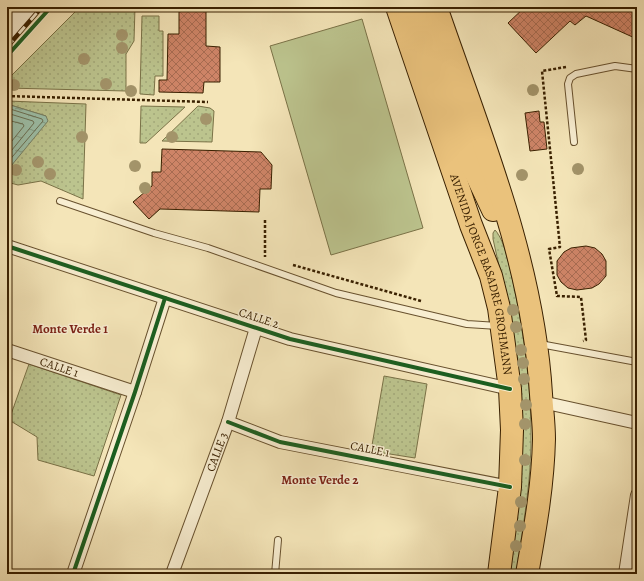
<svg xmlns="http://www.w3.org/2000/svg" width="644" height="581" viewBox="0 0 644 581" font-family="Alegreya,serif">
  <style>
    .grass { fill: url(#grass-dots); stroke: #7a7247 }
    .pitch { fill: #bcc48e; stroke: #7a7247 }
    .water { fill: url(#water-ripples); stroke: #758065 }
    .lines { fill: none; stroke-linecap: round; stroke-linejoin: round }
    .shore { stroke: #6b7054; stroke-width: 1 }
    .building { fill: url(#building-cross-hatch); stroke: #392000 }
    .lane-casing { stroke: #68512e; stroke-width: 8 }
    .street-casing { stroke: #68512e; stroke-width: 14 }
    .secondary-casing { stroke: #392000; stroke-width: 19 }
    .highway-casing { stroke: #392000; stroke-width: 24 }
    .path { stroke: #392000; stroke-width: 2.5; stroke-dasharray: 3 2; stroke-linecap: butt }
    .lane { stroke: #f8eed1; stroke-width: 6 }
    .street { stroke: #f8eed1; stroke-width: 12 }
    .secondary { stroke: #f8eed1; stroke-width: 17 }
    .highway { stroke: #eac27c; stroke-width: 22 }
    .rail-casing { stroke: #392000; stroke-width: 4.5 }
    .rail { stroke: #f8eed1; stroke-width: 3; stroke-dasharray: 9; stroke-linecap: butt }
    .cycleway-casing { stroke: #f8eed1; stroke-width: 6 }
    .cycleway { stroke: #1b5e20; stroke-width: 4 }
    .tree { fill: #a3946a }
    .labels { text-anchor: middle; dominant-baseline: central; stroke-width: 3; stroke-linejoin: round; paint-order: stroke }
    .street-label { font-size: 12px; fill: #392000; stroke: #f8eed1 }
    .neighbourhood-label { font-size: 13px; font-weight: bold; fill: #7a1f14; stroke: #f8eed1 }
  </style>
  <defs>
    <pattern id="grass-dots" width="8" height="8" patternUnits="userSpaceOnUse"><rect width="8" height="8" fill="#bcc48e"/><path d="M2 2h.1M6 6h.1" fill="none" stroke="#a2a879" stroke-width="1.8" stroke-linecap="round"/></pattern>
    <pattern id="water-ripples" width="26" height="14" patternUnits="userSpaceOnUse"><rect width="26" height="14" fill="#9dc0a9"/><path d="M2 4q2-2 4 0t4 0M15 11q2-2 4 0t4 0" fill="none" stroke="#819c87"/></pattern>
    <pattern id="building-cross-hatch" width="8" height="8" patternUnits="userSpaceOnUse"><rect width="8" height="8" fill="#ce8467"/><path d="M0 0l8 8M0 8l8-8" fill="none" stroke="#a86c52"/></pattern>
  </defs>
  <rect width="100%" height="100%" fill="#f4e5b8"/>
  <filter id="stains"><feTurbulence type="fractalNoise" baseFrequency=".005" numOctaves="4"/><feColorMatrix values="0 0 0 0 .2 0 0 0 0 .09 0 0 0 0 .02 0 0 0 .5 -.17"/></filter>
  <radialGradient id="worn" r=".72"><stop offset=".6" stop-color="#630" stop-opacity="0"/><stop offset="1" stop-color="#630" stop-opacity=".3"/></radialGradient>
  <!-- grass -->
  <g class="grass">
    <path d="M80 7H135L134 41 126 54V91L7 88V80Z"/>
    <path d="M142 16H159V31H163V76H155L154 95 140 94Z"/>
    <path d="M7 101 86 104 83 199 41 181 18 185 7 182V167L11 166 46 116 7 104Z"/>
    <path d="M141 106 185 107 146 143H140Z"/>
    <path d="M198 106 210 108 214 111 212 142 162 141Z"/>
    <path d="M495 230C505 240 511 273 514 287 525 340 532 393 531 447 530 490 522 532 516 574H506L521 442 518 362 504 288 493 239V233Z"/>
    <path d="M29 364 121 395 94 476 38 460 37 437 9 420Z"/>
    <path d="M384 376 427 384 415 458 371 451Z"/>
  </g>
  <!-- pitch -->
  <path class="pitch" d="M362 19 423 228 331 255 270 46Z"/>
  <!-- water -->
  <path class="water" d="M7 104 46 116 48 121 11 166 7 167Z"/>
  <g class="lines">
    <!-- shore -->
    <g class="shore">
      <path d="M7 108 42 119 43 121 7 163"/>
      <path d="M7 113 33 121 34 123 7 156"/>
      <path d="M7 120 23 124 24 126 7 147"/>
    </g>
  </g>
  <!-- building -->
  <g class="building">
    <path d="M525 7H637V39L586 16 575 25 570 21 536 53 508 23Z"/>
    <path d="M179 8 206 9V46L220 47V82H204L203 93 159 92V80H167L168 34H179Z"/>
    <path d="M539 111 540 122H544L547 149 530 151 525 113Z"/>
    <path d="M162 149 261 152 272 165 271 189H260L259 212 160 209 149 219 133 202 152 186V172H161Z"/>
    <path d="M586 246 595 248 602 254 606 261V276L599 284 592 288 577 290 568 288 561 282 557 275V261L564 252 571 248Z"/>
  </g>
  <g class="lines">
    <defs>
      <g id="lane">
        <path d="M574 142 568 84 570 78 576 74 615 66 637 69"/>
        <path d="M60 201 154 233 208 248 336 293 467 324 498 326"/>
        <path d="M540 344 637 362"/>
        <path d="M275 574 278 540"/>
      </g>
      <g id="street">
        <path d="M7 246 290 339 510 389"/>
        <path id="s1" d="M7 350 135 392"/>
        <path d="M542 402 637 423"/>
        <path d="M228 422 280 442 510 487"/>
        <path d="M73 574 135 392 165 298"/>
        <path id="s2" d="M172 574 228 422 256 328"/>
        <path d="M625 574 637 495"/>
      </g>
      <g id="secondary">
        <path d="M7 10 10 7"/>
        <path d="M7 33 31 7"/>
      </g>
      <g id="highway">
        <path id="s3" d="M397 7 471 225 491 276 499 308 510 389 512 430 510 487 499 574"/>
        <path d="M416 7 469 159 493 210"/>
        <path d="M436 7C479 133 533 259 541 394 542 409 544 424 544 439 543 485 535 529 527 574"/>
      </g>
    </defs>
    <!-- lane casing -->
    <use href="#lane" class="lane-casing"/>
    <!-- street casing -->
    <use href="#street" class="street-casing"/>
    <!-- secondary casing -->
    <use href="#secondary" class="secondary-casing"/>
    <!-- highway casing -->
    <use href="#highway" class="highway-casing"/>
    <!-- path -->
    <g class="path">
      <path d="M566 67 542 71 560 247 549 249 557 296 581 297 586 340 583 341"/>
      <path d="M7 96 208 102"/>
      <path d="M265 220V257"/>
      <path d="M293 265 421 301"/>
    </g>
    <!-- lane -->
    <use href="#lane" class="lane"/>
    <!-- street -->
    <use href="#street" class="street"/>
    <!-- secondary -->
    <use href="#secondary" class="secondary"/>
    <!-- highway -->
    <use href="#highway" class="highway"/>
    <defs>
      <path id="rail" d="M7 47 42 7"/>
    </defs>
    <!-- rail casing -->
    <use href="#rail" class="rail-casing"/>
    <!-- rail -->
    <use href="#rail" class="rail"/>
    <defs>
      <g id="cycleway">
        <path d="M7 56 51 7"/>
        <path d="M7 246 290 339 510 389"/>
        <path d="M228 422 280 442 510 487"/>
        <path d="M73 574 135 392 165 298"/>
      </g>
    </defs>
    <!-- cycleway casing -->
    <use href="#cycleway" class="cycleway-casing"/>
    <!-- cycleway -->
    <use href="#cycleway" class="cycleway"/>
  </g>
  <!-- trees -->
  <g class="tree">
    <circle cx="122" cy="35" r="6"/>
    <circle cx="122" cy="48" r="6"/>
    <circle cx="84" cy="59" r="6"/>
    <circle cx="106" cy="84" r="6"/>
    <circle cx="14" cy="85" r="6"/>
    <circle cx="533" cy="90" r="6"/>
    <circle cx="131" cy="91" r="6"/>
    <circle cx="206" cy="119" r="6"/>
    <circle cx="82" cy="137" r="6"/>
    <circle cx="172" cy="137" r="6"/>
    <circle cx="38" cy="162" r="6"/>
    <circle cx="135" cy="166" r="6"/>
    <circle cx="578" cy="169" r="6"/>
    <circle cx="16" cy="170" r="6"/>
    <circle cx="50" cy="174" r="6"/>
    <circle cx="522" cy="175" r="6"/>
    <circle cx="145" cy="188" r="6"/>
    <circle cx="513" cy="310" r="6"/>
    <circle cx="516" cy="327" r="6"/>
    <circle cx="521" cy="350" r="6"/>
    <circle cx="523" cy="363" r="6"/>
    <circle cx="524" cy="379" r="6"/>
    <circle cx="526" cy="405" r="6"/>
    <circle cx="525" cy="424" r="6"/>
    <circle cx="525" cy="460" r="6"/>
    <circle cx="521" cy="502" r="6"/>
    <circle cx="520" cy="526" r="6"/>
    <circle cx="516" cy="546" r="6"/>
  </g>
  <g class="labels">
    <!-- street labels -->
    <g class="street-label">
      <text stroke="none"><textPath href="#s3" startOffset="281">AVENIDA JORGE BASADRE GROHMANN</textPath></text>
      <text transform="translate(259 318) rotate(18)">CALLE 2</text>
      <text stroke="none"><textPath href="#s1" startOffset="55">CALLE 1</textPath></text>
      <text transform="translate(370 449) rotate(11)">CALLE 1</text>
      <text stroke="none"><textPath href="#s2" startOffset="130">CALLE 3</textPath></text>
    </g>
    <!-- neighbourhood labels -->
    <g class="neighbourhood-label">
      <text x="70" y="328">Monte Verde 1</text>
      <text x="320" y="479">Monte Verde 2</text>
    </g>
  </g>
  <!-- margin -->
  <rect width="644" height="581" fill="none" stroke="#f4e5b8" stroke-width="24"/>
  <rect x="8" y="8" width="628" height="565" fill="none" stroke="#392000" stroke-width="2"/>
  <rect x="12" y="12" width="620" height="557" fill="none" stroke="#392000"/>
  <rect width="100%" height="100%" filter="url(#stains)"/>
  <rect width="100%" height="100%" fill="url(#worn)"/>
</svg>
